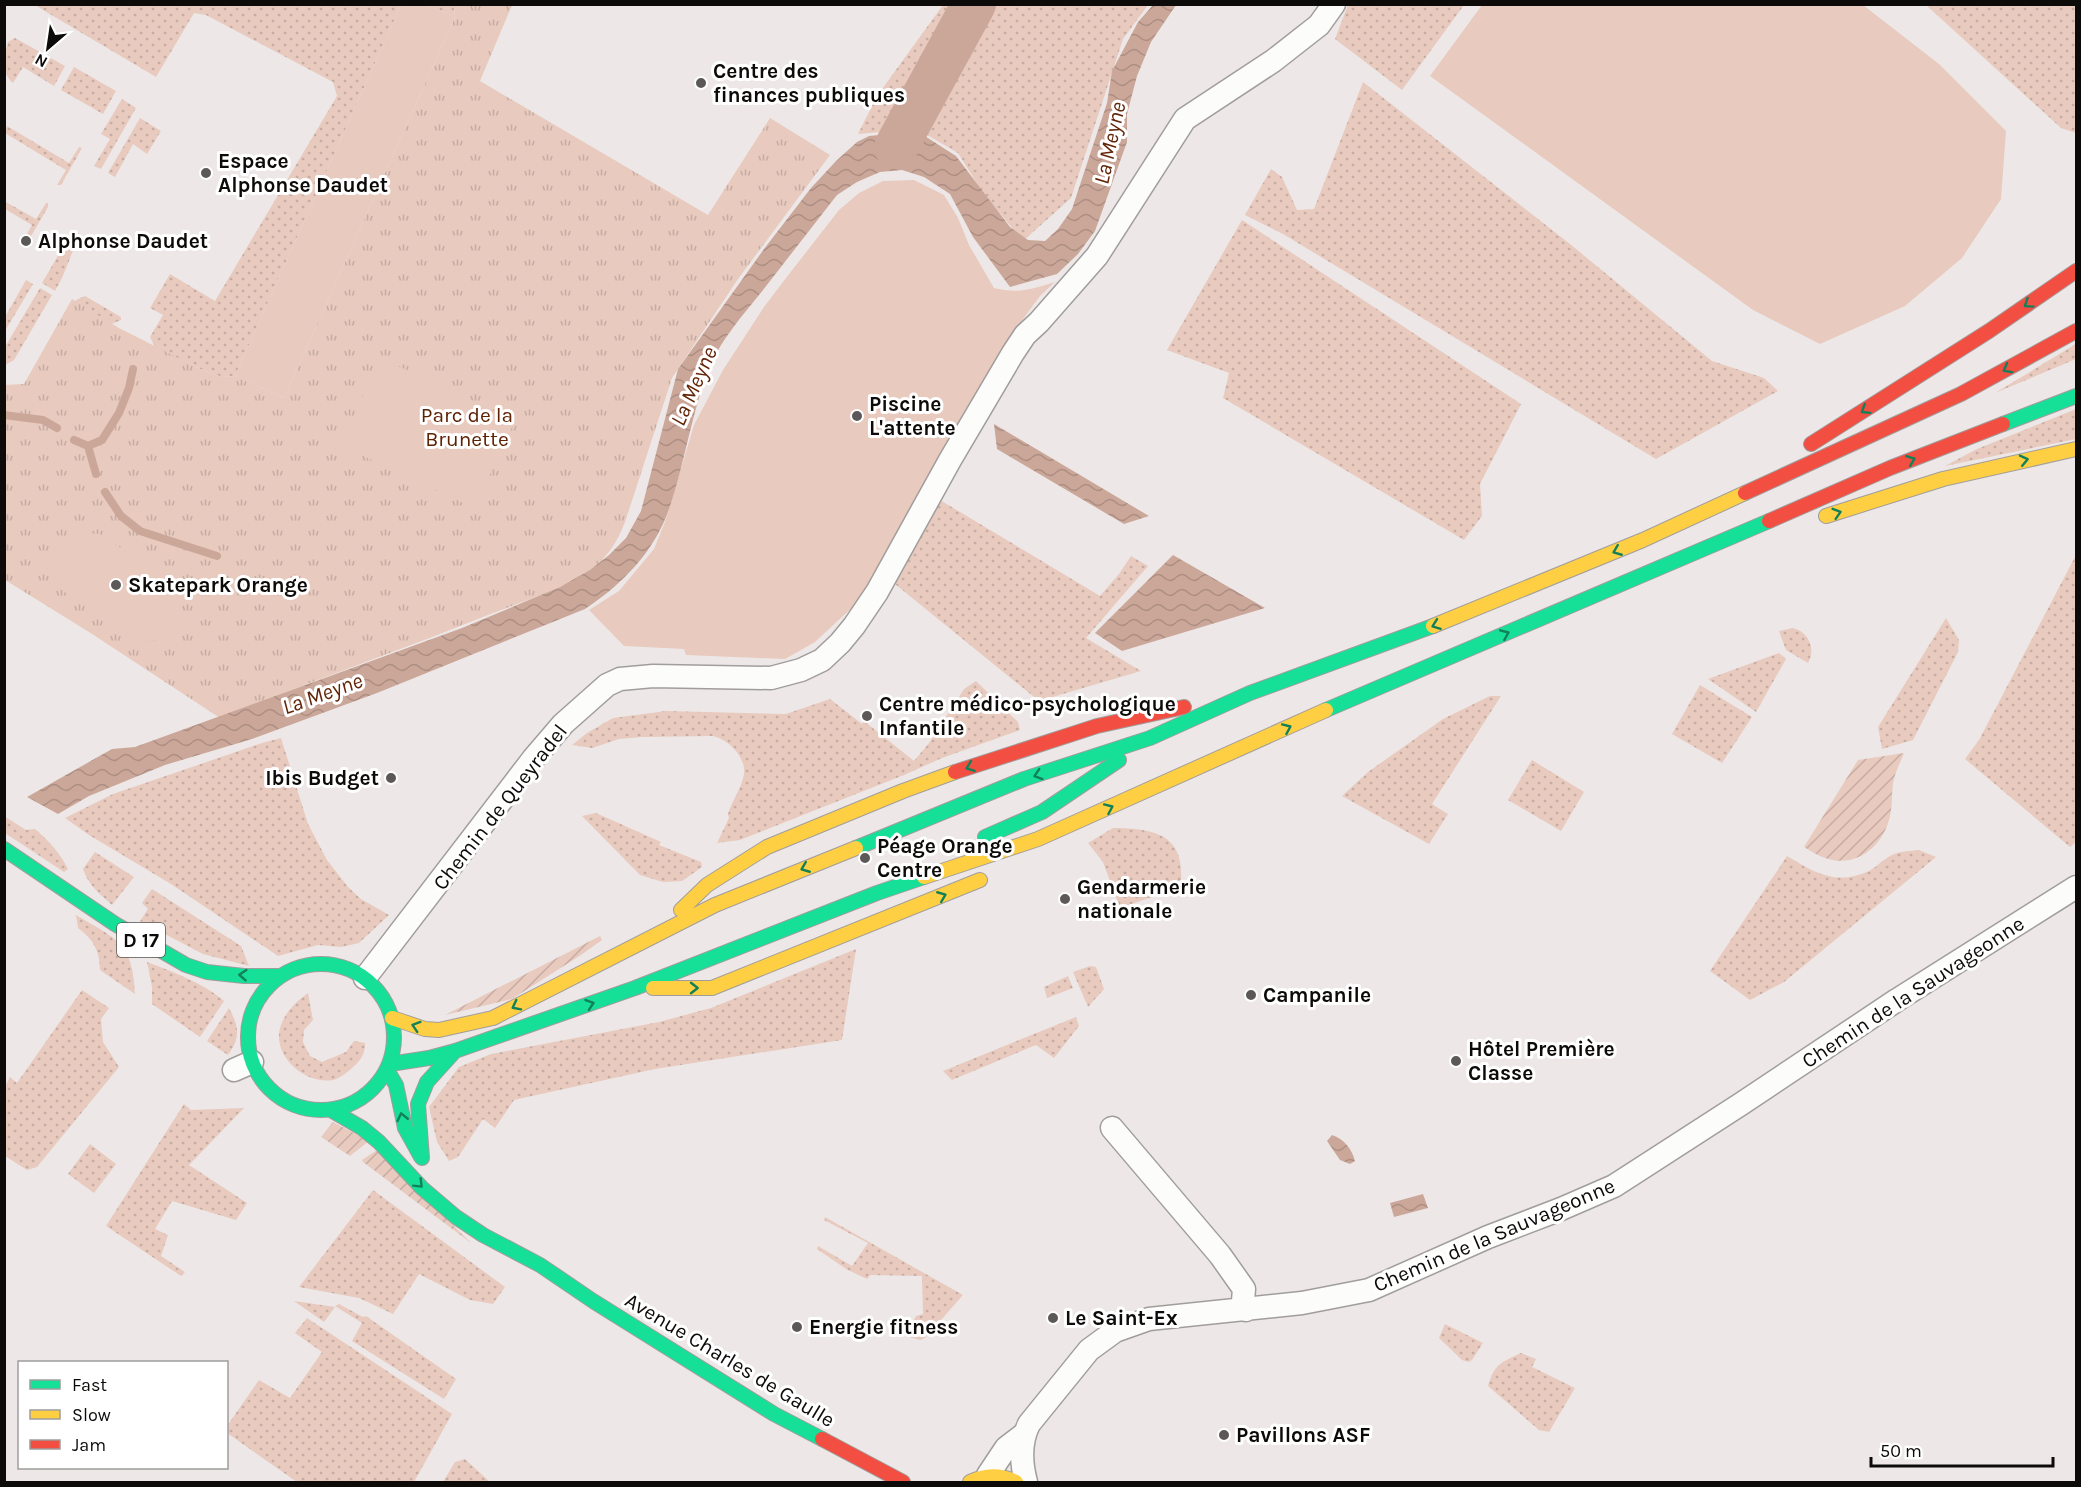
<svg xmlns="http://www.w3.org/2000/svg" width="2081" height="1487" font-family="Karla,sans-serif">
	<defs>
		<pattern id="grass-dots" width="8" height="8" patternUnits="userSpaceOnUse" patternTransform="scale(1.5)"><rect width="8" height="8" fill="#e8cabe"/><path d="M2 2h.1M6 6h.1" fill="none" stroke="#c6aca2" stroke-width="1.8" stroke-linecap="round"/></pattern>
		<pattern id="park-tufts" width="24" height="20" patternUnits="userSpaceOnUse" patternTransform="scale(1.5)"><rect width="24" height="20" fill="#e8cabe"/><path d="M3 7l-1-3M5 7V3M7 7l1-3M15 17l-1-3M17 17v-4M19 17l1-3" fill="none" stroke="#c6aca2"/></pattern>
		<pattern id="garden-furrows" width="10" height="10" patternUnits="userSpaceOnUse" patternTransform="scale(1.5)"><rect width="10" height="10" fill="#e8cabe"/><path d="M-1 1l2-2M0 10L10 0M9 11l2-2" fill="none" stroke="#c6aca2"/></pattern>
		<pattern id="water-waves" width="16" height="10" patternUnits="userSpaceOnUse" patternTransform="scale(1.5)"><rect width="16" height="10" fill="#cba799"/><path d="M0 5q4-4 8 0t8 0" fill="none" stroke="#ad8e82"/></pattern>
	</defs>
	<rect width="100%" height="100%" fill="#ede8e7"/>
	<!-- grass -->
	<path fill="url(#grass-dots)" d="M33 4 401 5 235 376 222 377 198 368 155 347 150 337 163 315 150 308 170 274 215 301 337 96 333 82 206 15 194 13 156 77Z
		M426 5H454L455 17Z
		M943 5H1148L1123 39 1071 198 1023 241 983 193 958 153 917 129 858 134 877 96Z
		M1348 5V4L1464 5 1402 90 1335 39Z
		M1926 5H2076V133L2061 128Z
		M15 38 65 66 54 86 23 67 13 83C0 72 4 57 8 42Z
		M74 67 116 91 103 114 61 90Z
		M1363 82 1570 244 1712 361 1764 378 1778 391 1656 459 1283 234 1245 215 1271 169 1282 177 1297 210 1314 209Z
		M122 99 136 108 101 169 94 166 110 139 101 134Z
		M140 118 161 131 147 154 133 144 115 177 108 173Z
		M7 126 69 163 79 147 82 148 61 185H57L66 170 5 133Z
		M4 201 36 219 46 203H48V207L27 243 23 241 32 225 5 209Z
		M1242 220 1521 404 1480 484 1482 516 1464 540 1223 398 1229 373 1167 350Z
		M73 230 80 234C71 253 66 273 55 291L42 283Z
		M26 280 33 284 5 331V317Z
		M40 288 52 295 14 360 5 365V347Z
		M85 296 121 317V320L107 326 74 303 76 300Z
		M2076 344V359L1995 393Z
		M2076 409V439L1945 466 1977 449Z
		M940 500 1100 596 1119 574 1131 556 1148 566 1086 638 1141 671 1039 701 895 584Z
		M2076 555V842L2070 847 1965 759 1979 740Z
		M1946 618 1959 640 1958 652 1913 740 1882 749 1878 727Z
		M1793 628C1809 632 1816 649 1808 663L1786 650 1779 631Z
		M1779 653 1786 659 1756 712 1708 679Z
		M976 681 1018 722 1020 730 942 758 904 775 740 840 717 843 729 818 728 814C732 801 742 787 744 774 746 757 729 740 713 736L642 737 619 739 592 748 572 745 587 733 613 718 666 711 786 714 830 699 862 724 864 721 914 761 929 743 964 689Z
		M1700 685 1752 717 1722 763 1672 734Z
		M1490 696H1501L1432 804 1448 814 1429 844 1342 796 1368 772 1443 719Z
		M281 738 308 824 327 860 348 887 361 899 389 915 359 943 341 947 318 945 278 956 171 884 89 835 65 818 113 794 262 743Z
		M1532 760 1584 792 1561 831 1508 800Z
		M596 813 661 842 659 845 701 862 702 867 682 881 663 882 640 875 582 816Z
		M4 816 26 830 35 829C49 841 60 853 68 869L64 872 5 833Z
		M1113 828C1165 828 1189 840 1179 897L1175 894V890L1154 889 1152 897 1120 908 1103 862 1088 843Z
		M1919 850 1936 857 1784 982 1750 1000 1710 971 1787 856C1815 873 1836 886 1869 871 1877 867 1883 859 1892 855 1899 851 1911 851 1919 850Z
		M95 852 134 877 112 905C100 894 88 885 83 869Z
		M152 889 241 946 249 966 203 954 140 921 148 909 142 903Z
		M76 915C116 939 133 942 135 994L100 970C100 951 93 939 78 928Z
		M856 949 842 1040 655 1069 514 1100 495 1128 483 1119 458 1157 449 1161 437 1142 429 1107 459 1067 491 1054 659 1022 711 1008Z
		M147 962C171 971 205 984 224 1001L200 1037 152 1004V987Z
		M1090 966 1096 967 1104 989 1088 1007 1073 972Z
		M1068 976 1073 988 1047 998 1044 987Z
		M82 990 109 1008 101 1019 103 1042 119 1067 37 1167 27 1170 5 1156V1086L10 1077 17 1083Z
		M308 993 313 1020 304 1030 303 1042 310 1056 322 1062 346 1052 354 1041 365 1043C365 1054 361 1060 353 1067 348 1072 339 1079 333 1080 305 1085 270 1055 281 1025 286 1011 297 1001 308 993Z
		M229 1008C239 1027 241 1037 228 1055L207 1041Z
		M1076 1017 1079 1026 1054 1058 1036 1045 952 1080 943 1071Z
		M184 1104 191 1110 244 1108 189 1165 247 1203 236 1220 172 1201 155 1229 168 1235 161 1256 185 1272 181 1276 106 1226Z
		M90 1144 116 1164 94 1193 68 1174Z
		M373 1190 505 1287 493 1304 470 1300 419 1274 393 1314 359 1298 299 1287Z
		M825 1217 963 1295 925 1338 920 1340 909 1337 907 1332 916 1316 923 1314 922 1276 870 1275 867 1279 846 1269 817 1249 818 1246 852 1266 868 1243 824 1220Z
		M294 1301 335 1307 324 1322Z
		M339 1304 363 1317 366 1316 456 1379 444 1399 352 1341 362 1323 335 1306Z
		M307 1318 452 1414 414 1482H297L227 1433V1426L259 1380 290 1398 322 1352 295 1333Z
		M1445 1324 1483 1343 1472 1360 1469 1362 1462 1360 1439 1338Z
		M1521 1353 1536 1359 1532 1367 1575 1388 1549 1432 1539 1430 1488 1386C1494 1364 1502 1362 1521 1353Z
		M465 1459 490 1482H443L455 1462Z"/>
	<!-- park -->
	<path fill="url(#park-tufts)" d="M454 5H512L480 81 708 215 770 118 830 155 738 279 672 378 625 522C617 543 607 558 588 572 561 590 518 603 488 615 399 651 309 682 220 718L89 632 5 580 4 385 24 384 72 299 119 328 198 368 222 377 235 376 284 398 455 17Z"/>
	<!-- garden -->
	<path fill="url(#garden-furrows)" d="M1904 753C1901 761 1896 770 1894 779 1891 790 1893 804 1890 816 1884 846 1856 869 1825 858 1818 856 1811 851 1804 847L1858 760Z
		M600 936 602 940 581 955 512 999 445 1015Z
		M333 1122 369 1141 350 1156 321 1137Z
		M377 1150 471 1243 363 1162 362 1160Z"/>
	<!-- pitch -->
	<path fill="#e8cabe" d="M401 5H426L455 17 284 398 235 376Z
		M1482 5H1863L1939 64 2006 131 2001 199 1962 258 1905 306 1820 344 1753 310 1430 76Z
		M914 180 944 195 958 218 969 245 994 288C1019 294 1032 289 1055 282L1040 296 1009 338 948 450 856 604 815 642 785 659 686 655 684 649 624 646 589 610 619 591 654 549 665 522 694 425 723 370 764 307 786 278 839 210 859 193 883 181Z
		M381 358 515 421 474 508 340 445Z
		M83 533 100 534 169 580 182 592V615L168 639 148 641 134 637 60 589 52 569 55 553 68 536Z"/>
	<!-- water -->
	<path fill="url(#water-waves)" d="M1153 5H1176L1151 42 1137 76 1127 114V142L1095 231 1078 254 1057 274 1010 287 973 237 950 194 924 177 902 170 880 172 857 182 837 195C811 228 785 262 759 295 742 316 723 338 712 362 692 408 686 459 670 506 656 550 623 584 585 609L377 693 252 739 165 765 89 796 58 814 27 797 112 749 135 747 462 628 560 587 590 570 609 555 626 538 641 511 678 369 764 249 811 188 836 161 857 142 869 136 917 131 956 156 1010 227 1028 240 1045 241 1058 229 1072 209 1107 103 1112 71 1138 22Z
		M994 424 1149 516 1124 524 997 449Z
		M1173 555 1265 608 1122 651 1095 633Z
		M1332 1135C1344 1139 1352 1149 1355 1161L1350 1164 1340 1160 1327 1141Z
		M1423 1194 1428 1208 1394 1217 1390 1203Z"/>
	<g fill="none" stroke-linecap="round" stroke-linejoin="round">
		<!-- stream -->
		<path stroke="#cba799" stroke-width="8" d="M4 415 43 420 57 428
			M74 440 88 446 102 440 119 413 129 388 133 369
			M88 446 96 474
			M105 492 121 516 140 531 217 556"/>
		<!-- river -->
		<path stroke="#cba799" stroke-width="44" d="M896 147 974 4"/>
		<defs>
			<path id="street" d="M365 978 533 759 563 724 607 685 620 679 653 676 771 678 801 670 822 660 840 643 854 626 877 592 950 460 1013 353 1025 335 1039 322 1097 256 1185 119 1273 61 1319 25 1334 4
				M234 1070 252 1062
				M1112 1128 1220 1255 1244 1289 1243 1301 1246 1310
				M988 1475 1006 1448 1023 1435
				M1026 1482C1021 1463 1020 1442 1029 1424L1089 1350 1115 1331 1149 1319 1302 1303 1369 1290 1488 1237 1561 1209 1614 1186 1741 1104 1897 1000 2076 887"/>
			<path id="fast" d="M2003 424 2076 396
				M1326 710 1769 521
				M985 837 1042 812 1119 760
				M856 848 1024 779 1150 738 1250 693 1433 626
				M4 849 115 924 186 965 207 972 244 976H280
				M248 1037a73 73 0 1 1 146 0a73 73 0 1 1-146 0Z
				M390 1064 429 1058 455 1051 635 988 877 893 924 877
				M387 1070 396 1085 405 1128 421 1157
				M331 1110 362 1128 379 1142 422 1188 456 1217 483 1235 540 1265 593 1301 774 1414 822 1439
				M422 1158 418 1104 427 1082 455 1051"/>
			<path id="slow" d="M1826 516 1943 479 2076 449
				M1433 626 1643 540 1745 493
				M924 877 1038 839 1326 710
				M681 910 707 885 767 847 903 791 955 772
				M653 988H712L980 880
				M392 1018 425 1029 439 1030 493 1018 715 905 856 848
				M970 1482C986 1474 1000 1474 1016 1482"/>
			<path id="jam" d="M1811 444 1989 331 2076 271
				M1745 493 1961 394 2076 331
				M1769 521 1890 468 2003 424
				M955 772 1097 726 1184 707
				M822 1439 903 1482"/>
		</defs>
		<!-- street casing -->
		<use href="#street" stroke="#a19d9c" stroke-width="25"/>
		<!-- fast casing -->
		<use href="#fast" stroke="#a19d9c" stroke-width="16"/>
		<!-- slow casing -->
		<use href="#slow" stroke="#a19d9c" stroke-width="16"/>
		<!-- jam casing -->
		<use href="#jam" stroke="#a19d9c" stroke-width="16"/>
		<!-- street -->
		<use href="#street" stroke="#fcfcfb" stroke-width="22"/>
		<!-- fast -->
		<use href="#fast" stroke="#16e098" stroke-width="14"/>
		<!-- slow -->
		<use href="#slow" stroke="#ffcf43" stroke-width="14"/>
		<!-- jam -->
		<use href="#jam" stroke="#f24e42" stroke-width="14"/>
	</g>
	<!-- one-way arrows -->
	<defs><path id="oneway-chevron" d="M-2-3.5L2.5 0L-2 3.5" fill="none" stroke-width="1.6" stroke-linecap="round" stroke-linejoin="round" transform="scale(1.5)"/></defs>
	<g stroke="#128058">
		<use href="#oneway-chevron" transform="translate(2028 304) rotate(146)"/>
		<use href="#oneway-chevron" transform="translate(2007 369) rotate(151)"/>
		<use href="#oneway-chevron" transform="translate(1865 410) rotate(148)"/>
		<use href="#oneway-chevron" transform="translate(1911 460) rotate(-21)"/>
		<use href="#oneway-chevron" transform="translate(2024 460) rotate(-13)"/>
		<use href="#oneway-chevron" transform="translate(1837 513) rotate(-17)"/>
		<use href="#oneway-chevron" transform="translate(1617 551) rotate(158)"/>
		<use href="#oneway-chevron" transform="translate(1436 625) rotate(160)"/>
		<use href="#oneway-chevron" transform="translate(1505 634) rotate(-23)"/>
		<use href="#oneway-chevron" transform="translate(1287 728) rotate(-24)"/>
		<use href="#oneway-chevron" transform="translate(970 767) rotate(160)"/>
		<use href="#oneway-chevron" transform="translate(1038 775) rotate(162)"/>
		<use href="#oneway-chevron" transform="translate(1109 808) rotate(-24)"/>
		<use href="#oneway-chevron" transform="translate(805 868) rotate(158)"/>
		<use href="#oneway-chevron" transform="translate(942 896) rotate(-22)"/>
		<use href="#oneway-chevron" transform="translate(243 975) rotate(-176)"/>
		<use href="#oneway-chevron" transform="translate(694 988)"/>
		<use href="#oneway-chevron" transform="translate(590 1004) rotate(-19)"/>
		<use href="#oneway-chevron" transform="translate(516 1006) rotate(153)"/>
		<use href="#oneway-chevron" transform="translate(416 1026) rotate(-162)"/>
		<use href="#oneway-chevron" transform="translate(402 1117) rotate(-103)"/>
		<use href="#oneway-chevron" transform="translate(419 1184) rotate(45)"/>
	</g>
	<!-- markers -->
	<g fill="#5b5857" stroke="#fff" stroke-width="2">
		<circle cx="701" cy="83" r="6"/>
		<circle cx="206" cy="173" r="6"/>
		<circle cx="26" cy="241" r="6"/>
		<circle cx="857" cy="416" r="6"/>
		<circle cx="116" cy="585" r="6"/>
		<circle cx="867" cy="716" r="6"/>
		<circle cx="391" cy="778" r="6"/>
		<circle cx="865" cy="858" r="6"/>
		<circle cx="1065" cy="899" r="6"/>
		<circle cx="1251" cy="995" r="6"/>
		<circle cx="1456" cy="1061" r="6"/>
		<circle cx="1053" cy="1318" r="6"/>
		<circle cx="797" cy="1327" r="6"/>
		<circle cx="1224" cy="1435" r="6"/>
	</g>
	<g text-anchor="middle" stroke-width="6" stroke-linejoin="round" paint-order="stroke">
		<!-- shield labels -->
		<rect fill="#fff" stroke="#565453" stroke-width="1.5" x="117" y="923" width="48" height="34" rx="4.5"/>
		<g font-size="20" font-weight="bold" fill="#0d0b09">
			<text x="141" y="947">D 17</text>
		</g>
		<!-- poi labels -->
		<g font-size="21" font-weight="bold" fill="#0d0b09" stroke="#fff" text-anchor="start">
			<text x="713" y="78">Centre des<tspan x="713" dy="24">finances publiques</tspan></text>
			<text x="218" y="168">Espace<tspan x="218" dy="24">Alphonse Daudet</tspan></text>
			<text x="38" y="248">Alphonse Daudet</text>
			<text x="869" y="411">Piscine<tspan x="869" dy="24">L'attente</tspan></text>
			<text x="128" y="592">Skatepark Orange</text>
			<text x="879" y="711">Centre médico-psychologique<tspan x="879" dy="24">Infantile</tspan></text>
			<text x="379" y="785" text-anchor="end">Ibis Budget</text>
			<text x="877" y="853">Péage Orange<tspan x="877" dy="24">Centre</tspan></text>
			<text x="1077" y="894">Gendarmerie<tspan x="1077" dy="24">nationale</tspan></text>
			<text x="1263" y="1002">Campanile</text>
			<text x="1468" y="1056">Hôtel Première<tspan x="1468" dy="24">Classe</tspan></text>
			<text x="1065" y="1325">Le Saint-Ex</text>
			<text x="809" y="1334">Energie fitness</text>
			<text x="1236" y="1442">Pavillons ASF</text>
		</g>
		<!-- park labels -->
		<g font-size="21" fill="#5e2102" stroke="#fff">
			<text x="467" y="422">Parc de la<tspan x="467" dy="24">Brunette</tspan></text>
		</g>
		<!-- street labels -->
		<g font-size="21" fill="#0d0b09" stroke="#fff">
			<text transform="translate(500 807) rotate(-52)" y="7">Chemin de Queyradel</text>
			<text transform="translate(1913 992) rotate(-33)" y="7">Chemin de la Sauvageonne</text>
			<text transform="translate(1494 1235) rotate(-23)" y="7">Chemin de la Sauvageonne</text>
			<text transform="translate(730 1360) rotate(31)" y="7">Avenue Charles de Gaulle</text>
		</g>
		<!-- water labels -->
		<g font-size="22" font-style="italic" fill="#632507" stroke="#fff">
			<text transform="translate(1109 143) rotate(-78)" y="8">La Meyne</text>
			<text transform="translate(693 386) rotate(-66)" y="8">La Meyne</text>
			<text transform="translate(322 693) rotate(-20)" y="8">La Meyne</text>
		</g>
	</g>
	<!-- border -->
	<rect width="2081" height="1487" fill="none" stroke="#0d0b09" stroke-width="12"/>
	<!-- legend -->
	<rect x="18" y="1361" width="210" height="108" fill="#ffffff" stroke="#9e9d9d" stroke-width="1.5"/>
	<rect x="30" y="1380" width="30" height="9" fill="#16e098" stroke="#9e9d9d" stroke-width="1.5"/>
	<text x="72" y="1391" font-size="18" fill="#0d0b09">Fast</text>
	<rect x="30" y="1410" width="30" height="9" fill="#ffcf43" stroke="#9e9d9d" stroke-width="1.5"/>
	<text x="72" y="1421" font-size="18" fill="#0d0b09">Slow</text>
	<rect x="30" y="1440" width="30" height="9" fill="#f24e42" stroke="#9e9d9d" stroke-width="1.5"/>
	<text x="72" y="1451" font-size="18" fill="#0d0b09">Jam</text>
	<!-- north arrow -->
	<g transform="translate(48 48) rotate(209)" stroke="#ffffff" stroke-width="4.5" paint-order="stroke">
	<path d="M0-4.5L10 22L0 15L-10 22Z" fill="#0d0b09"/>
	<text y="-9" font-size="16" font-weight="bold" text-anchor="middle" fill="#0d0b09">N</text>
	</g>
	<!-- scale -->
	<path d="M1871 1457v9h182v-9" fill="none" stroke="#0d0b09" stroke-width="3"/>
	<text x="1880" y="1457" font-size="18" fill="#0d0b09" stroke="#ffffff" stroke-width="4.5" paint-order="stroke">50 m</text>
</svg>
